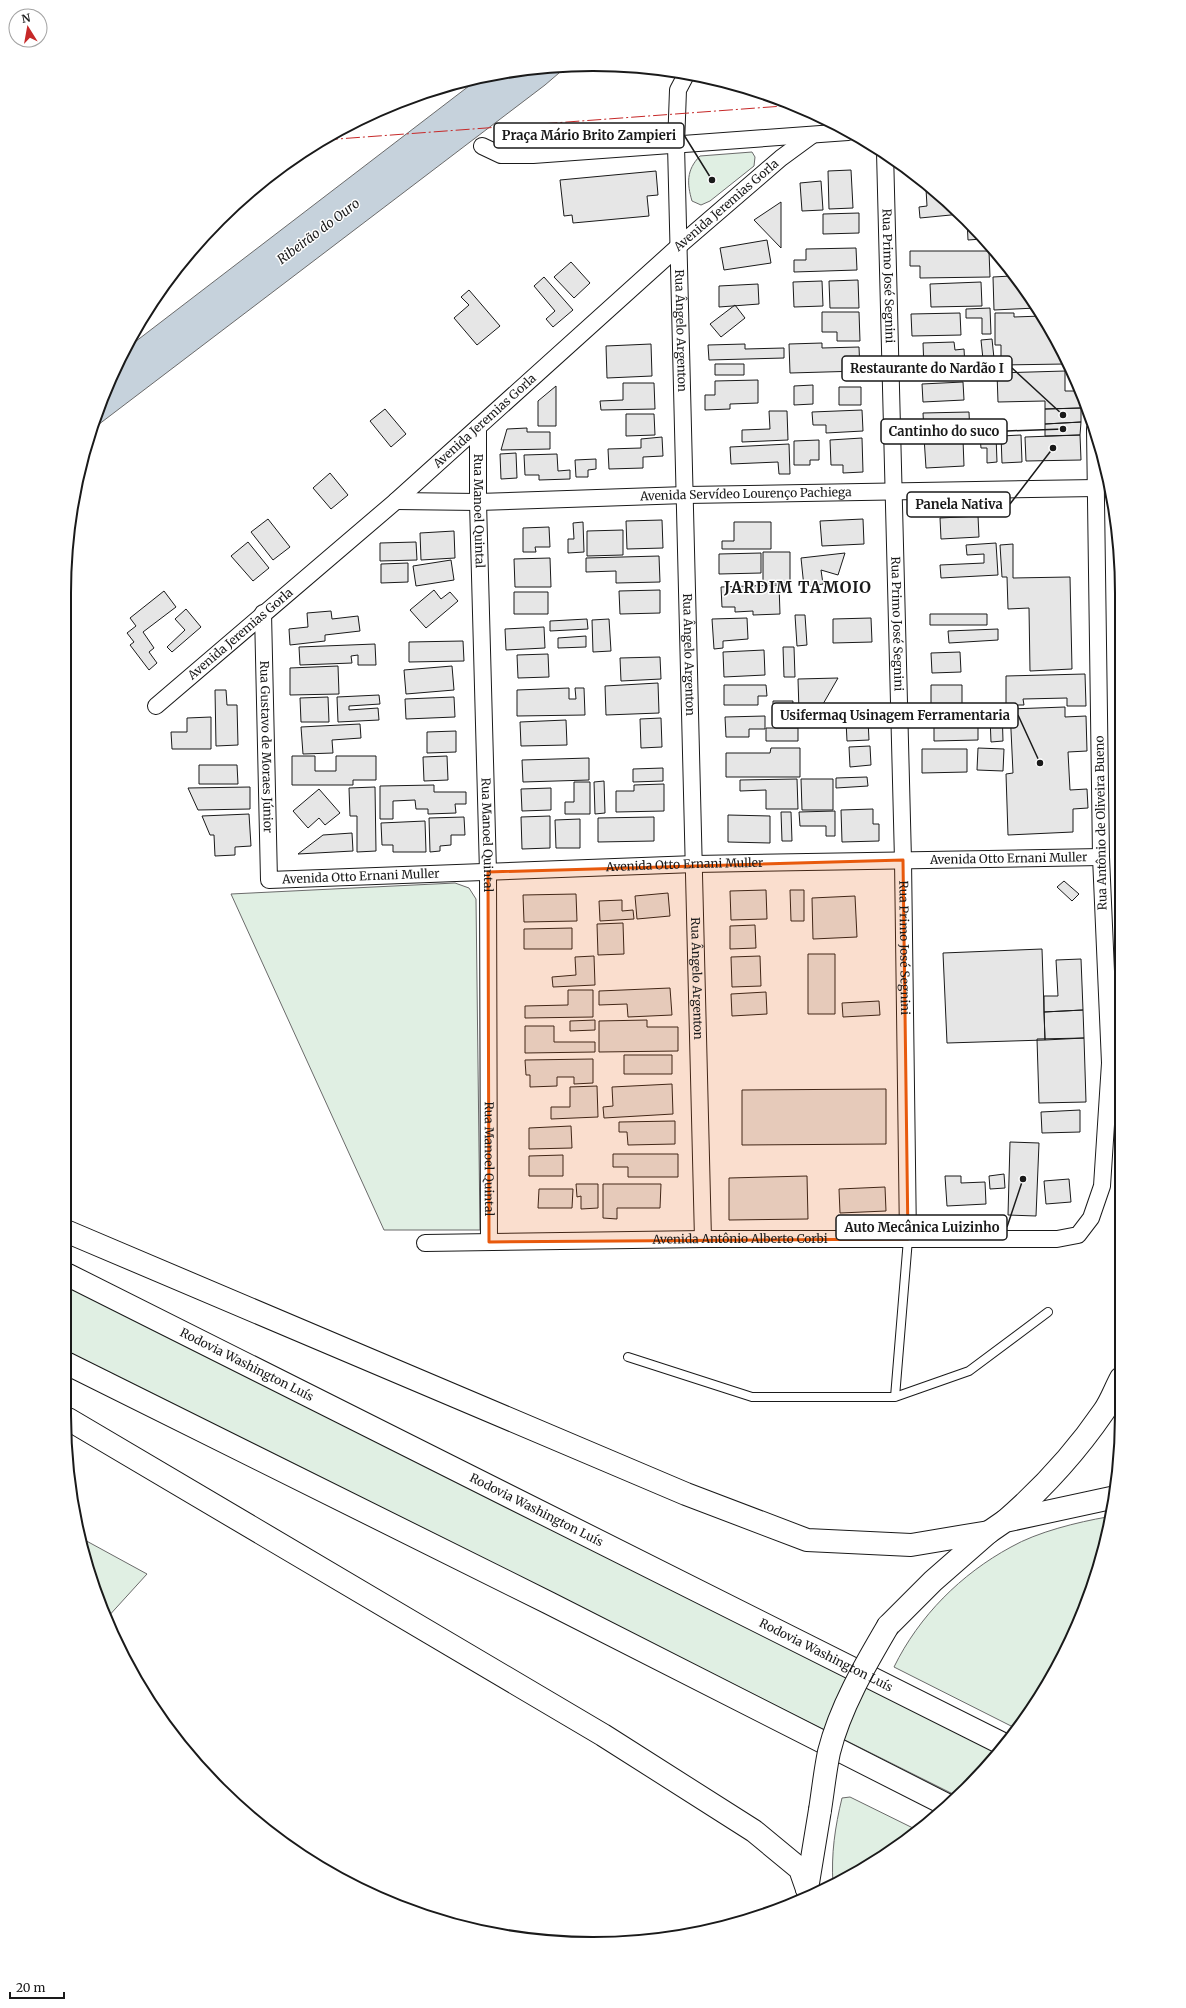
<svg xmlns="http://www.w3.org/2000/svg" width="1186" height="2008" font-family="Merriweather,serif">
	<rect width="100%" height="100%" fill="#fff"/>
	<!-- green -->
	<path fill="#e0efe3" stroke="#6a6a6a" d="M752 152 755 157 754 166 710 201 701 205 692 201C687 184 686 170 700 156Z
		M455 883 469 888 476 899 480 1230H384L231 894Z
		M68 1285 999 1753 991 1764 957 1796 68 1352Z
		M1107 1517 1094 1585 1033 1709 1017 1729 894 1667C919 1616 961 1574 1011 1547 1037 1532 1078 1522 1107 1517Z
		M81 1538 147 1574 106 1619 92 1585Z
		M850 1797 919 1831 857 1873 833 1884C831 1854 835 1827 842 1798Z"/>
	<!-- water -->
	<path fill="#c6d2dc" stroke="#6a6a6a" d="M566 67 545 85 90 431 92 423 131 345 482 76Z"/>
	<!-- building -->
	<path fill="#e6e6e6" stroke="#1a1a1a" d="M851 170 853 208 829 209 828 171Z
		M656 171 658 195 647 196 649 216 573 223 572 215 564 216 560 180Z
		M821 181 823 210 802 211 800 183Z
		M930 188 961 214 920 218 919 207 927 206 926 189Z
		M781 202V248L754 220Z
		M859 213V233L823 234V214Z
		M967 219 986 244H982V239L968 240Z
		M767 240 771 263 724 270 720 248Z
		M856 248 857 270 794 272V260H806V249Z
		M910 251H989L990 277 920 278V266H910Z
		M571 262 590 283 574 298 554 277Z
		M1011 276 1036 308 994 310 993 277Z
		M544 277 573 310 553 327 546 319 555 311 534 286Z
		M858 280 859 308H830L829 281Z
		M822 281 823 306 794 307 793 282Z
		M981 282 982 306 931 307 930 284Z
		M758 284 759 304 719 307V286Z
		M469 290 500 326 477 345 454 318 469 305 461 297Z
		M735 305 745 318 721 337 710 324Z
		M990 308 991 334H982V318H966V309Z
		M822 312H859L860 341H837V332H822Z
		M960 313 961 335 912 336 911 314Z
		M995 313H1014V317L1042 316 1051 328 1065 358V364L1001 365V345H995Z
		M992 339 995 368 984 369 981 340Z
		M954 342 955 350 964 349 965 367 924 369 923 343Z
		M822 343V348L859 347 860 371 790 373 789 344Z
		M651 344 652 376 607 378 606 346Z
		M745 344V349L784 348V358L709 360 708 345Z
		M715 364H744V375H715Z
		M1065 371V391H1079L1081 408 1045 409V401L998 402 997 373Z
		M758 380V403L730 404V409L705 410V395H715V381Z
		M963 382 964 400 923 402 922 384Z
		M623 383H654L655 409 601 410 600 401 623 400Z
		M813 385V404L794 405V386Z
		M556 386V426H538V401Z
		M839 387H861V405H839Z
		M1081 408V422L1045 424V409Z
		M385 409 406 434 391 447 370 421Z
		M862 410 863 431 826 433V425H813L812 412Z
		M769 411H787L788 440 742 442V430L770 429Z
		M969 412 970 436H948V433H924L923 413Z
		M626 414H654L655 435 626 436Z
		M1081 422 1080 435 1045 436V424Z
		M527 428V432H550V449L501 450 507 429Z
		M1021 435 1022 462 1002 463 1001 436Z
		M1080 435 1081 460 1026 461 1025 437Z
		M939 436V441L963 440 964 466 926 468 924 437Z
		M996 436 997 462 987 463V448H981L980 437Z
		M662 437 663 456 643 457V468L609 469 608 449 641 448V439Z
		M862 438 863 472 843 473V465H831L830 440Z
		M819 440V460H810V465H794V441Z
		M789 444 790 474H779L778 462 731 464 730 447Z
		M516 453 517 478 501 479 500 454Z
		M557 454 558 471 570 470V479L539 480V475H525L524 455Z
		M596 459V469L588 470V477H576L575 460Z
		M330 473 348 495 331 509 313 488Z
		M978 516 979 537 941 539 940 518Z
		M268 519 290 547 273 560 251 532Z
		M863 519 864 544 822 546 820 521Z
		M662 520 663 548 627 549 626 521Z
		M583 522 584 552 568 553V539H574L573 523Z
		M734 522H771V549H722V541H734Z
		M549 527 550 547H535L536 552H523V528Z
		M623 530V555L587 556V531Z
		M454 531 455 558 421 560 420 533Z
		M248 542 269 568 253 581 231 556Z
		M416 542 417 560 380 561V543Z
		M996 543 998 575 941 578 940 565 984 563V554L967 555 966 545Z
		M1013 544V578L1070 577 1072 669 1030 671 1029 608 1008 609 1007 577H1002L1000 545Z
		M763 552H790V583H763Z
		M761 553V573L719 574V554Z
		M845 553 838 575 821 570 823 584 804 587 801 558Z
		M659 556 660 582 616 583V571L586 572V558Z
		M550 558 551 587H515L514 559Z
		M451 560 454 580 416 586 413 566Z
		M408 563V582L381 583V564Z
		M779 585 780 614 753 615V611L735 612V607H722L721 587Z
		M434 590 441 599 450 592 458 601 426 628 410 610Z
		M660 590V613L620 614 619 591Z
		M164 591 176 607 143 632 154 648 149 652 157 663 149 670 130 645 134 642 127 633 136 626 130 618Z
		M514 592H548V614H514Z
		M186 609 201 627 172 652 167 647 185 630 175 619Z
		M331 611 332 619 358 616 360 631 325 635V641L290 645 289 629 308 627 307 613Z
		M930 614H987V625H930Z
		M795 615H805L807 645 797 646Z
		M747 618 748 639 723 641V648L714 649 712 619Z
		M871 618 872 642 833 643V619Z
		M587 619 588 629 550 631V621Z
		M609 619 611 651 593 652 592 620Z
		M544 627 545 648 506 650 505 629Z
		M998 629V640L949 643 948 631Z
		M586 636V647L558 648V638Z
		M463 641 464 661 409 662V642Z
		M375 644 376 665H358V655L351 656 352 663 300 665 299 647Z
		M783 647H794L795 677H784Z
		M764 650 765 675 724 677 723 652Z
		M960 652 961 672 932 673 931 653Z
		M548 654 549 677 518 678 517 655Z
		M660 657 661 679 621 681 620 658Z
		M338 666 339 694 290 695V668Z
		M452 666 454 690 406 694 404 670Z
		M1085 674 1086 706H1067V698L1023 699 1024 705H1006V676Z
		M838 678 819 711H799L798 679Z
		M658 683 659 713 606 715 605 686Z
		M724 685H766L767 696H758V705H724Z
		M931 685H962V705H931Z
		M569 688V699H576L575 688H584L585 715 517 716V690Z
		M215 690H226L227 705H237L238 745 216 746Z
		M379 695 380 704 349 706V710L378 708 379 720 338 722 337 697Z
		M328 697 329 722H301L300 698Z
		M454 697 455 717 406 719 405 699Z
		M773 701H793L792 711H773Z
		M1065 707V717L1086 716 1087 751 1068 752 1070 790 1087 789 1088 808 1073 809V832L1008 835 1006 774 1013 773 1010 709Z
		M1002 708 1003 741 991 742 990 717 978 718V740L934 741V717H947L946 709Z
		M765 716V729H749V737H726L725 717Z
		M211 717V749H172L171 732H187V718Z
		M661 718 662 747 641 748 640 719Z
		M566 720 567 745 521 746 520 722Z
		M868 720 869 740 847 741 846 721Z
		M360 724 361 738 332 740 333 753 303 754 301 727Z
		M766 728H798V741H766Z
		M456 731V752L427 753V732Z
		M870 746 871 765 850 767 849 747Z
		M771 748H800V777H726V753H770Z
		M978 748 1004 749 1003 771 977 770Z
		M922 749H967V772L922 773Z
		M292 756H315V771H336V756H376V780H353V785H292Z
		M447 756 448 780 424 781 423 757Z
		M589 758V780L523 782 522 760Z
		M199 765H237L238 784H199Z
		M663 768V781L633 782V769Z
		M867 777 868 786 836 788V778Z
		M797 779 798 809H766V790L740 791V780Z
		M801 779H833V810H802Z
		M604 781 605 813 595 814 594 782Z
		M574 782H590V814H565V802H574Z
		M664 784V811L616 812V791H634V785Z
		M434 785V792H466V804H455L456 813 428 814V809H416L415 800 393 801V819H380V786Z
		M250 787V809L198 810 188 788Z
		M375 787 376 851 357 852V816H350L349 788Z
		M551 788V810L522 811 521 789Z
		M319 789 340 813 325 825 319 818 308 828 293 811Z
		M873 809V824H879V841L842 842 841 810Z
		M835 811V836H826V826H800L799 812Z
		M781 812H791L792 841H782Z
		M249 814 251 846 235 847V855L215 856 214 835H210L202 816Z
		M728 815 770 816V843L728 842Z
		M550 816V848L522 849 521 817Z
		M464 817 465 835H451V845L440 846V851L430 852 429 818Z
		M654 817V841L598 842V818Z
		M580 819V848H556L555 820Z
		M425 821 426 852H393V845H382L381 823Z
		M352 833 353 851 298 854 323 835Z
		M1064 881 1079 894 1072 901 1057 887Z
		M766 890 767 919 731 920 730 891Z
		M790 890H804V921H791Z
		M668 893 670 916 637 919 635 896Z
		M576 894 577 921 524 922 523 895Z
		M855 896 857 937 813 939 812 898Z
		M622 900V911L633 910 634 919 600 921 599 901Z
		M623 923 624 954 598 955 597 924Z
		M755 925 756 948 730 949V926Z
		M572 928V949H524V929Z
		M1042 949 1045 1040 947 1043 943 953Z
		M808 954H835V1014H808Z
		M594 956 595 985 553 987 552 977 576 975 575 957Z
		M760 956 761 986 732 987 731 957Z
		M1081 959 1083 1010 1044 1012V996H1058L1056 960Z
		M670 988 672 1015 628 1017 627 1004 599 1005V991Z
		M568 990H593V1017L525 1018V1006L568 1005Z
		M766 992 767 1014 732 1016 731 994Z
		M879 1001 880 1015 843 1017 842 1003Z
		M1083 1010 1084 1038 1045 1040 1044 1012Z
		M595 1020V1030L570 1031V1021Z
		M647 1020V1027H678V1051L599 1052V1021Z
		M525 1026H554V1042H595V1052L525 1053Z
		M1084 1038 1086 1102 1039 1103 1037 1039Z
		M624 1055H672V1074H624Z
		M593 1059V1083L574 1084V1077H557V1086L530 1087V1075H526L525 1060Z
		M672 1084 673 1114 604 1118 603 1107 613 1106 612 1087Z
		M597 1086 598 1117 551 1119V1107H570V1087Z
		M886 1089V1144L742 1145V1090Z
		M1080 1110V1132L1042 1133 1041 1112Z
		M675 1121V1144L628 1145 627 1132H619V1122Z
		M571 1126 572 1148 529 1149V1128Z
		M1010 1142 1039 1143 1036 1216 1008 1215Z
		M613 1154H678V1177H628V1167H613Z
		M563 1155V1176H529V1156Z
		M1004 1174 1005 1188 990 1189 989 1176Z
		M807 1176 808 1219 729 1220V1178Z
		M945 1176H961V1183L985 1182 986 1204 947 1206Z
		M1069 1179 1071 1202 1046 1204 1044 1181Z
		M576 1184H598V1208L581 1209V1196L577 1197Z
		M603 1184H661L660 1208H617V1219L603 1218Z
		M885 1187 886 1211 840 1213 839 1189Z
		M539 1189H573L572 1208H538Z"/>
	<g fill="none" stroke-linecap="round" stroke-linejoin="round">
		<defs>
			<path id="lane" d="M628 1357 752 1397H895L969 1371 1048 1312
				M895 1397 908 1239"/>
			<g id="street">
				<path id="s1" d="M687 73 678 90 676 145 703 1239"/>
				<path d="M482 146 501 155H533L848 132"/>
				<path id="s2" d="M885 152 903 860 908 1239"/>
				<path id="s3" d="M478 427V502L488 872 489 1242"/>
				<path id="s4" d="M396 501 478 502 686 495 1096 488"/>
				<path id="s5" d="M263 613 269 880 695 864 1101 857"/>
				<path id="s6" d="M156 706 396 501 680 245 781 158 811 136"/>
				<path id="s7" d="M425 1243 703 1239H1057L1078 1235 1091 1218 1102 1186 1110 1063 1101 857 1095 429"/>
			</g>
			<path id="primary" d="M1005 1521C1042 1489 1076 1452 1104 1411 1111 1401 1115 1389 1121 1378"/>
			<g id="highway">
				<path d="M68 1232 686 1494 807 1540 911 1545 989 1532"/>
				<path id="s8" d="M68 1275 1005 1745"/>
				<path d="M68 1364 549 1603 947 1805"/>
				<path d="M68 1419 603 1735 754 1831 800 1869 807 1889"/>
				<path d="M888 1626 933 1581 989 1532 1005 1521 1111 1498"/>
				<path d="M807 1889 820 1810"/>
			</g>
		</defs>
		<!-- lane casing -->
		<use href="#lane" stroke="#1a1a1a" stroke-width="10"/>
		<!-- street casing -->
		<use href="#street" stroke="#1a1a1a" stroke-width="18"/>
		<!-- primary casing -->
		<use href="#primary" stroke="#1a1a1a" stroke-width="24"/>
		<!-- highway casing -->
		<use href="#highway" stroke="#1a1a1a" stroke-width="24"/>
		<!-- lane -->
		<use href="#lane" stroke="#fff" stroke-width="8"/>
		<!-- street -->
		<use href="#street" stroke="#fff" stroke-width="16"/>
		<!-- primary -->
		<use href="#primary" stroke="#fff" stroke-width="22"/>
		<!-- highway -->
		<use href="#highway" stroke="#fff" stroke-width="22"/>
		<defs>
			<path id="highway-bridge" d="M820 1810C823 1791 825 1771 829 1752 840 1708 865 1665 888 1626"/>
		</defs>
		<!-- highway-bridge casing -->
		<use href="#highway-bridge" stroke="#1a1a1a" stroke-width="24" stroke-linecap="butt"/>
		<!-- highway-bridge -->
		<use href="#highway-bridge" stroke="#fff" stroke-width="22"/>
		<!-- power -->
		<path stroke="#c62828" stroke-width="1" stroke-dasharray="14 3 2 3" stroke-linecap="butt" d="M324 140 797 105"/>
	</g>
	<!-- marked area -->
	<path fill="#e8590c" fill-opacity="0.2" stroke="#e8590c" stroke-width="3" stroke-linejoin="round" d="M903 860 908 1239 489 1242 488 872Z"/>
	<g text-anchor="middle" stroke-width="3" stroke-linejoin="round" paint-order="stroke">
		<!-- street labels -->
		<g font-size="12" fill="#1a1a1a" stroke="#fff">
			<text dy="4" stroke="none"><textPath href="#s6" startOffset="759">Avenida Jeremias Gorla</textPath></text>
			<text dy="4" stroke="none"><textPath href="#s2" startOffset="124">Rua Primo José Segnini</textPath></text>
			<text dy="4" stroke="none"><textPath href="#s1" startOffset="260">Rua Ângelo Argenton</textPath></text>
			<text dy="4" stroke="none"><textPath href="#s6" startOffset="435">Avenida Jeremias Gorla</textPath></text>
			<text dy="4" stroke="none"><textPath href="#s4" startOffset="350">Avenida Servídeo Lourenço Pachiega</textPath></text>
			<text dy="4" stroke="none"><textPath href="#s3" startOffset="84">Rua Manoel Quintal</textPath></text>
			<text dy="4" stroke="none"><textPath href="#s2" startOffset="472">Rua Primo José Segnini</textPath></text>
			<text dy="4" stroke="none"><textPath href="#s6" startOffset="111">Avenida Jeremias Gorla</textPath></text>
			<text dy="4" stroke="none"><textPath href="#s1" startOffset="584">Rua Ângelo Argenton</textPath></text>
			<text dy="4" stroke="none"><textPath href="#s5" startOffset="134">Rua Gustavo de Moraes Júnior</textPath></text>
			<text transform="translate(1101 823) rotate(-91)" y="4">Rua Antônio de Oliveira Bueno</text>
			<text dy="4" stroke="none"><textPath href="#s3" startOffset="408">Rua Manoel Quintal</textPath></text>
			<text dy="4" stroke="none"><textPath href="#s5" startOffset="1007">Avenida Otto Ernani Muller</textPath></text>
			<text dy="4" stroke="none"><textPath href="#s5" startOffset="683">Avenida Otto Ernani Muller</textPath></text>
			<text dy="4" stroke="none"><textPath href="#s5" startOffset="359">Avenida Otto Ernani Muller</textPath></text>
			<text dy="4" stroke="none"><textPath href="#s2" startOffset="796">Rua Primo José Segnini</textPath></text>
			<text dy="4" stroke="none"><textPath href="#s1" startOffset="908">Rua Ângelo Argenton</textPath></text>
			<text dy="4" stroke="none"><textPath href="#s3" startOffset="732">Rua Manoel Quintal</textPath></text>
			<text dy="4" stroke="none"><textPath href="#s7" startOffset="315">Avenida Antônio Alberto Corbi</textPath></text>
			<text dy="4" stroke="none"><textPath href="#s8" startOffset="200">Rodovia Washington Luís</textPath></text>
			<text dy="4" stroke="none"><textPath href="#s8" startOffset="524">Rodovia Washington Luís</textPath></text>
			<text dy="4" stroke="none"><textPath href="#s8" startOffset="848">Rodovia Washington Luís</textPath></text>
		</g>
		<!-- water labels -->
		<g font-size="13" font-style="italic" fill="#1a1a1a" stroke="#fff">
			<text transform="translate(318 231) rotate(-37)" y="5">Ribeirão do Ouro</text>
		</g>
		<!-- district labels -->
		<g font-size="16" font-weight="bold" letter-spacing="1" fill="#1a1a1a" stroke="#fff">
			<text x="798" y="593">JARDIM TAMOIO</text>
		</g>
	</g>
	<!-- crop -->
	<path d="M0 0H1186V2008H0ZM593 71H593A522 522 0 0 1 1115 593V1415A522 522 0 0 1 593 1937H593A522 522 0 0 1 71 1415V593A522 522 0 0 1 593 71Z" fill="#fff" fill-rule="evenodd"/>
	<path fill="none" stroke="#1a1a1a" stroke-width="2" d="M593 71H593A522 522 0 0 1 1115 593V1415A522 522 0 0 1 593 1937H593A522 522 0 0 1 71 1415V593A522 522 0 0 1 593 71Z"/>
	<!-- callouts -->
	<path fill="none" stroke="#1a1a1a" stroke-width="1.5" d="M712 180L684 135M1063 415L1012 368M1063 429L1007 431M1053 448L1010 504M1040 763L1018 715M1023 1179L1007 1227"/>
	<g fill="#1a1a1a" stroke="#fff" stroke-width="1.5">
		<circle cx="712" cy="180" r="4"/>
		<circle cx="1063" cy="415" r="4"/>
		<circle cx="1063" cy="429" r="4"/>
		<circle cx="1053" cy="448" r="4"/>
		<circle cx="1040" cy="763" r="4"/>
		<circle cx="1023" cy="1179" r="4"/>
	</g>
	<g fill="#fff" stroke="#1a1a1a" stroke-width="1.5">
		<rect x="494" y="123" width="190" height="25" rx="4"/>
		<rect x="842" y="356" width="170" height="25" rx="4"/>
		<rect x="881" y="419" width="126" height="25" rx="4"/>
		<rect x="907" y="492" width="103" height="25" rx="4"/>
		<rect x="772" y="703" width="246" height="25" rx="4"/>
		<rect x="836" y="1215" width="171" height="25" rx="4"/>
	</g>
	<g font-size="13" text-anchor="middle" font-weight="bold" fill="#1a1a1a">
		<text x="589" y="140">Praça Mário Brito Zampieri</text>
		<text x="927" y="373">Restaurante do Nardão I</text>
		<text x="944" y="436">Cantinho do suco</text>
		<text x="959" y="509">Panela Nativa</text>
		<text x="895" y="720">Usifermaq Usinagem Ferramentaria</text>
		<text x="922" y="1232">Auto Mecânica Luizinho</text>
	</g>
	<!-- north arrow -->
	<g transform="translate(28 28) rotate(349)"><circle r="19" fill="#ffffff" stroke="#a3a3a3"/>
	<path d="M0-3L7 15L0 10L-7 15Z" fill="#c62828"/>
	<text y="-6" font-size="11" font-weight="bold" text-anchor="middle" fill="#1a1a1a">N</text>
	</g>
	<!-- scale -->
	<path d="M10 1992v6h54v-6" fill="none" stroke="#1a1a1a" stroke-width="2"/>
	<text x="16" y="1992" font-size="12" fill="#1a1a1a" stroke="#ffffff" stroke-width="3" paint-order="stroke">20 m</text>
</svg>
